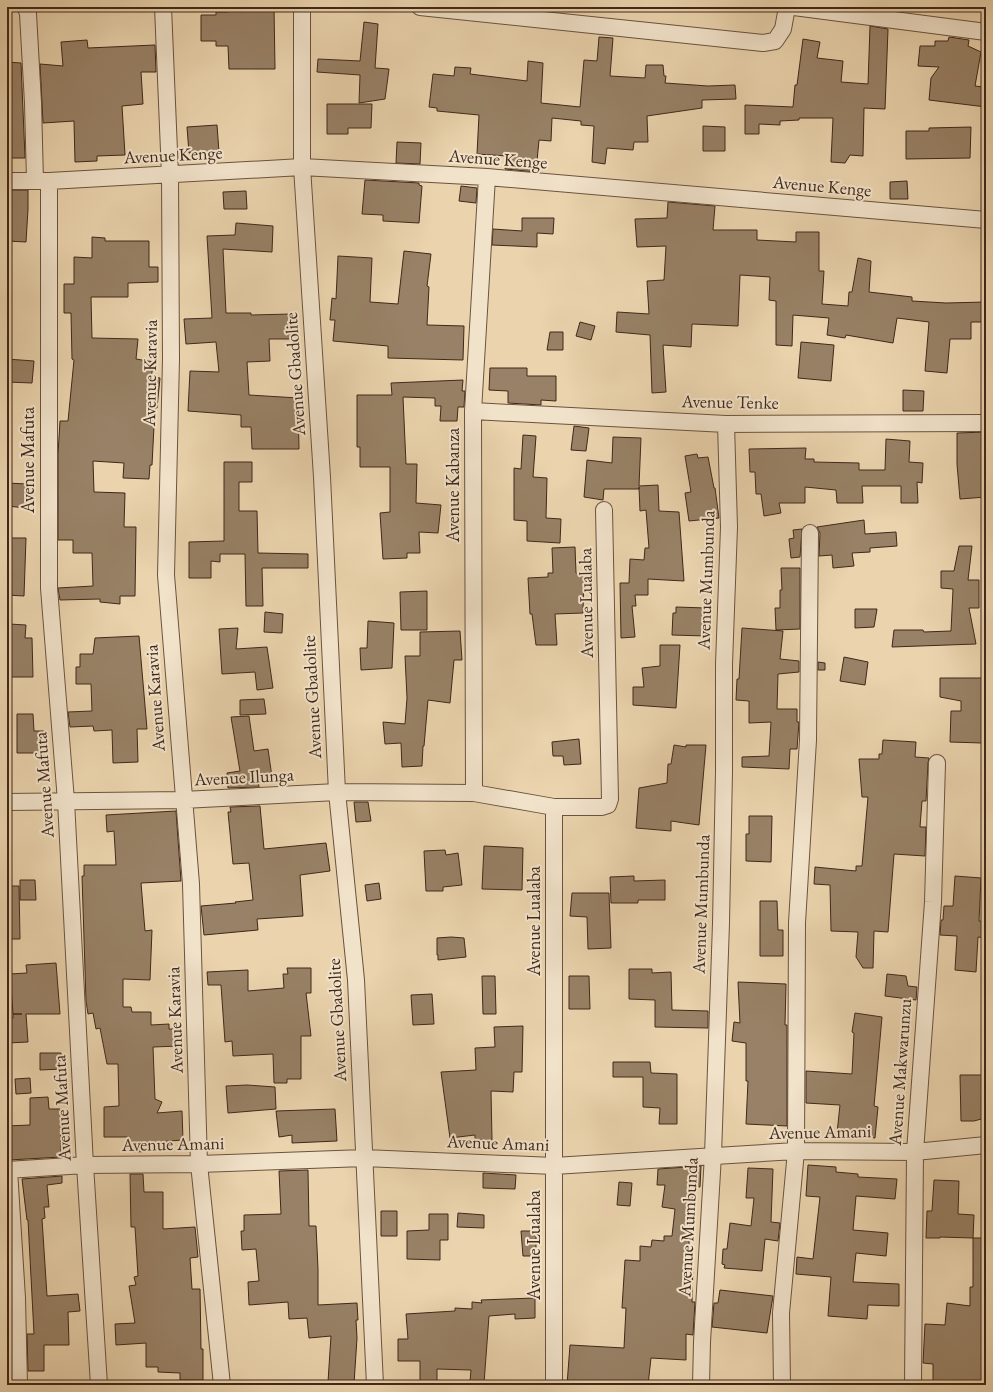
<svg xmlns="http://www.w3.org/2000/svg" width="993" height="1392" font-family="'EB Garamond',serif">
	<rect width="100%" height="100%" fill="#ead3ad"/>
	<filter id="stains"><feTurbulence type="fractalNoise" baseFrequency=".005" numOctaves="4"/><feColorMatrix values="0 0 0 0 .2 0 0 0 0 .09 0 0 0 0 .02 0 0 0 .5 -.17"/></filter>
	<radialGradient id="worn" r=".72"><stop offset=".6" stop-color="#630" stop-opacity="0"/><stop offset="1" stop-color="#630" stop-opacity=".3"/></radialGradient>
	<!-- building -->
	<path fill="#988166" stroke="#40281a" d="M228 7H274L275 69H229L228 46H216V41H201V15H216V12H228Z
		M364 22 378 24 375 68 389 69 385 99 359 103 360 75 317 72 318 59 360 61Z
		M870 26 888 29 885 109 864 108 863 156 850 155 845 163 831 162 833 118H799V120L780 121V125L759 124V134H745V105L793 107 795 85H797L803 39 820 42 817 58 843 61 841 82 868 84Z
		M599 37 613 38 610 76 645 78 646 65H663L664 76H666L665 83 708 86 735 85 736 99 702 100V108L647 116 648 142H634L633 150 607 148 605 164 592 162 594 126 581 125V121L552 118 551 141 539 140 536 172 505 169 507 156 477 154 479 115 437 111V108L429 107 433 74 454 76 455 67 471 68 470 74 527 81 528 61 543 63 541 103 580 107 584 60 597 61Z
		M949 37 969 40 968 46 981 52 975 86 983 87V89H986V107L929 100 931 78 939 67 918 66 920 46H935V41H948Z
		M87 40 88 48 155 45 156 72H141L143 104 122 106 125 155 97 156V161L75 162 74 121 43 123 40 64 63 66 61 42Z
		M7 62 21 63 25 158H7Z
		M327 104H372L371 128H348V134H327Z
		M217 125 219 152 189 153 187 127Z
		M703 126 725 127V151H703Z
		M971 127 970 158 906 159V131H929V128Z
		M397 142 421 143 420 164 396 163Z
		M365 180 419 183V185L422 186 419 223 383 221V215L362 214Z
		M907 181 908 199H890V182Z
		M461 186 477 188 476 203 459 201Z
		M7 190H28V209L26 242 7 241Z
		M246 191 247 209H224L223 192Z
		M668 202 715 206 713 230H757V240L796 242V232H819V271H824L822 304 848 306 849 292H852L858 258 871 261 869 292 912 297V301L946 303 986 302V322H971V339H950L947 373 925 371 929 322 897 318 893 343 846 335 845 338 827 335 829 318 793 315 792 346 776 345V301L769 300 770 277 740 275 738 326 692 324 691 347 663 345 666 392 652 393 650 335 616 332 617 312 649 314 647 281 664 280 666 246 637 247 635 219 667 218Z
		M522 218H554L553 234 537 233V247L492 245 493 229 522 231Z
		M236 223 273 226 272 252 223 249 226 313H251V315L291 314 292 339H269L270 361 247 362 249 395 298 398 299 449H252L251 427H241V415L188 411 190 371 219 372 216 342 186 344 184 319 212 318 207 236 235 235Z
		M92 237 105 238V241H149V267H158V282L128 283V297H91L92 338 138 339 136 359 154 362 151 377 160 378 157 408 155 407 152 465H150L149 479 123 478 124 463 93 461 94 492 125 493 124 527H136L135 596H120V604L100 602V599L60 600 58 588 93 586 92 553H73V540H58V454L60 421H68L74 360 72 359 71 313H64V284H74V257L92 258Z
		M404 251 431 254 427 286 429 287 427 325 464 326 463 360 388 358V346L333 341 335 320H330L332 298 336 299 338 256 372 258 370 302 398 304Z
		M580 322 595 326 591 340 576 336Z
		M550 332H563V350H547Z
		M801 342 834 345 831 381 798 378Z
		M7 359 34 361 32 383 7 382Z
		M490 368H527V376H556V401L541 400V405L508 403V391L489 390Z
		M463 380 462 391H465L464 407H458L457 421H440L441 406H435V398L403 397 406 464H417L416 503 441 505 438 533 419 532 420 553H407V558L383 559 380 513 390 512V467H360V447H357V395H392L391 383Z
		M903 390 924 391 923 411H903Z
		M574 426 589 428 586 451 571 450Z
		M986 432V497L960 499 957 464V433Z
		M523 435 536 436 533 477 547 478 546 518 561 519 560 543 527 541V521L514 520V468L521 469Z
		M613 437 641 438 639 486 658 485 659 511 679 512 684 581 648 579V595H635L636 606H632L635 637 621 638 620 583H629L630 559 644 560 645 548H649L646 510 640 511 639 487V489H604L603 500 584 497 587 460 612 463Z
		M886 439 910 441 909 462 923 463 922 483 917 482 918 503H901V486H862L863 503H837L836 490 805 487V503H779L781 513 764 516 761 494H756L755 472H750L749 449 806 448 805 459H814V462L859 463V470H885Z
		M697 454 698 458 708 457 714 488H715L719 518 689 521 685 493 691 492 685 456Z
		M224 462H252V482H239V511H257L258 553 308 554V568H262L263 606H246L245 554H220V562L211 561V578H189V542L224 541Z
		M7 483 27 484 26 508 7 506Z
		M864 520 865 534 896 532 897 546 870 548V552L852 553 854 566 833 568 832 555 819 556 820 533 817 527Z
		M802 529 800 557 791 558 789 539 794 538 793 530Z
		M7 538H26L24 596 7 595Z
		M959 546H972L968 580H979V608H969L976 644 892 647 894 630H923L924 632 951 631 953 589 941 588V571H954Z
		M575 547 576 573H584L583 613 555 614 557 645H536L532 614H530L528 578 548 577V573H553L552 548Z
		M781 568H800V629L776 630 775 608H780V590H782Z
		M427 591V630H401L400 592Z
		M676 607 706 608V636L672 635 673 613H676Z
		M855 609H877L874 627 855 628Z
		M265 612 283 614 282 633 264 632Z
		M368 621 394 623 392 668 361 670 360 648H367Z
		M9 624 26 625 25 638H32L33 677H7V639Z
		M238 628 236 649 267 647 273 688 257 690 255 672 222 674 219 629Z
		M742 628 783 631 780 659 799 661V672L778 674 777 709H797V722H799L797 749H790L789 769 742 767V757L769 756 771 722 749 723V701L736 700 737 679H739Z
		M460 631 462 660H454L450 703 428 700 424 746H423L422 766 402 767 401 743 385 744 383 722 405 724 407 698 405 656H420V632Z
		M139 636 147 729H137L138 762 113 763 112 730 94 731 93 726 70 727 68 712 92 711 91 684H76V667H80V654H93L95 638Z
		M660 645H680L676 708 633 705V687H644L642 668 660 666Z
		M844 657 868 662 865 685 840 681Z
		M818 662 825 663V670H818Z
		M940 678H986V711H983L982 743 950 742 951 711H961V701L940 697Z
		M264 699 266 714 240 715V700Z
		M17 714H33L34 731H46V753H17Z
		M249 716 254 751 268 749 272 777 258 778 259 787 228 788 227 773 240 771 231 717Z
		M579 739 581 764 564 765 563 756H553L552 742Z
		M883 740 916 742 915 757 929 758 928 763 926 801H922L920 827H926L925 856 894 854 888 932 874 931 873 968H863L856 957 858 932 831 931 830 885 814 884 815 867 856 871V866H862L868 797H862L859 759H879V754H882Z
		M674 745 686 747V745H706L699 825 671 821V831L636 828 639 788 667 783 668 764H671Z
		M354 802H368L371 821 356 822Z
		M260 806 264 849 326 843 330 871 300 875 303 916 257 919 258 930 204 935 201 906 236 903 235 902 253 900 249 863 233 864 228 812H231L230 807Z
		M176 811 181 881 141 883 145 931 152 930 150 980 123 979V1007H131L132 1012H151V1025L169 1024V1029H178L179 1046 153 1047 155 1099 162 1102 157 1113 182 1111 183 1140 157 1142V1151L134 1152V1145H130V1137H104V1107L119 1106 118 1064H107L100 1028 96 1029 93 1013 88 1014 86 1001 82 876H84V865H116L114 831 107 832 106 815Z
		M749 816H772L771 862 746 861V834H749Z
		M484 846 523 848 522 890 482 889Z
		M445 850 446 855 458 853 462 885 443 887V891H426L424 851Z
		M634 876V881L665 880V900H638V903H611L610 877Z
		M955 876 981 878 979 921 986 922V938L978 937 976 972 955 970 957 936 940 935 941 920H943L944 906H953Z
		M20 880H35L36 900H20Z
		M379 883 381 899 367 901 365 885Z
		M7 886H19L20 939H7Z
		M572 893H609L611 948 588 949 587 917 570 916Z
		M760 901H777L778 930H783V956H760Z
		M451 937 464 938 466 957 438 960V955H437V938Z
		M56 963 60 1014H26L28 1042 7 1043V1018H13V1014H22H13L10 974 27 973 26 965Z
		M287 968H311V993H306L311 1036H301V1079H287V1083H274L273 1054 233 1056 232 1041 225 1042 221 985H208L207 972 248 970V991L284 988 283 974H288Z
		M629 969H652V973L671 972 672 1010 708 1011V1028L655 1027V1000L629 999Z
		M887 974 906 976 908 986 917 987 916 1000 885 996Z
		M482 976H495L496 1014H483Z
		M569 976H589L590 1009H569Z
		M738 982 786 984 785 1025H787V1126L746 1124 748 1081H746V1043L732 1041 734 1022 740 1023Z
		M432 994 434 1024 413 1025 411 995Z
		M855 1013 882 1017 874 1106 878 1107 875 1138 837 1133 840 1105 806 1103V1071L852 1074 854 1033 852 1032Z
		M523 1026 522 1072H514L513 1092 491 1091 492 1140H475V1135L450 1138 441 1072 476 1070 475 1048 495 1047 494 1027Z
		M40 1053H61L62 1069 40 1070Z
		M613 1062H650L651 1073 677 1074V1124H659L660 1108 643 1107V1077H613Z
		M960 1075H984L985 1118 974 1121H961Z
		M30 1078 31 1093 16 1094 15 1079Z
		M247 1085 275 1087 276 1109 228 1113 226 1086Z
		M48 1097 49 1109H60L61 1157 9 1160 7 1126 30 1125V1098Z
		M335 1109 337 1141 292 1143V1135L279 1137 276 1111Z
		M808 1165 836 1167V1172L858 1174V1177L897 1179 895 1199 856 1196 853 1230 888 1233 886 1256 856 1253 853 1282 899 1284V1306L868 1305 867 1319 828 1316 831 1277 796 1274 797 1257 813 1259 820 1197 806 1196Z
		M701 1166 700 1187 694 1186 689 1225V1261H693L692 1302H695L693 1335 686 1334V1360L651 1358 648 1385H567L570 1345 624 1348 626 1308H622L625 1260 640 1261V1246L651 1247 652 1240 664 1241V1236H672L675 1209 662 1207 665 1185H657L658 1169Z
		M748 1168 773 1169 771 1222 780 1223 778 1241 765 1239 762 1271 724 1268 725 1265 722 1264 723 1249H727L730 1223 751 1226 754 1198H746Z
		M308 1170 309 1226H316L318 1269V1305L357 1303 358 1320H356L357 1338 354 1384 328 1382 331 1336 309 1338 307 1318 289 1319 288 1302 249 1305 248 1282 259 1281 256 1249 242 1250 241 1231H244V1215L281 1214 279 1171Z
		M483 1173 516 1175 515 1189 483 1188Z
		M130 1174H143L144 1192H163V1229L195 1227 198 1257 190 1258 192 1289H200L201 1349H203V1380H180V1373L158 1372V1367H146V1343L116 1345 115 1324 135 1323 129 1286 136 1285 134 1277 138 1276 135 1227H131Z
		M62 1176V1183L47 1185 49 1207H44L45 1218 42 1219 47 1296 78 1294 80 1311 68 1312 69 1345H44V1371H28L27 1334H34L28 1220H27L22 1179Z
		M934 1180 959 1181 958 1214 974 1215 973 1238H986V1355L983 1381H933V1364L923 1363 925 1324 945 1325 947 1303 970 1306V1287H973V1238L940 1237V1238H926L927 1211H932Z
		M619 1182 632 1183 630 1206 617 1205Z
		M381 1211H397V1236H381Z
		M458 1213 484 1215V1228L457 1227Z
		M429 1214H448V1240H440V1260L407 1259V1231L429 1230Z
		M521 1231H536V1256H523Z
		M720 1290 773 1296 767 1333 712 1327 714 1303H718Z
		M535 1298V1318L515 1319V1314L489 1316 484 1383 470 1382 471 1370 437 1369V1385H420V1361H398V1339H408L406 1314 455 1311V1308L472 1309V1302L482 1303 481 1300Z
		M7 1335H8L9 1372H7Z"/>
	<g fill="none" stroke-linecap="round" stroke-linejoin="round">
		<defs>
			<path id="minor" d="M26 7 28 14 33 103 35 181
				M163 7 170 175 171 359 166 575 191 884 199 1164 222 1385
				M302 7V167L322 477 337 792 356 980 375 1385
				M420 7 763 43 775 41 783 29 787 7
				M794 7 986 32
				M7 181H49L302 167 487 177 986 220
				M49 181V588L66 801 85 1165 99 1385
				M473 411 726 424 986 423
				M474 793 473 411 487 177
				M7 802 183 800 337 792 474 793 554 807H602L608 805 610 799 604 510
				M554 807V1385
				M7 1170 85 1165 199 1164 364 1158 554 1166 796 1151 915 1152 986 1145
				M9 1170 17 1298 19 1385
				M701 1385 702 1342 713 1155 721 923 724 771V664L729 527 726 424
				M782 1385 781 1313 796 1151 797 923 808 740 810 533
				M913 1385 915 1152 933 902 937 763"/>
		</defs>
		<!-- minor casing -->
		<use href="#minor" stroke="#6a533f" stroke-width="18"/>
		<!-- minor -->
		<use href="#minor" stroke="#f1e2ca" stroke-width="16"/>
	</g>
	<g text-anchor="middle" stroke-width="4" stroke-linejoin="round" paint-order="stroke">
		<!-- street labels -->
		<g font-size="18" fill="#40281a" stroke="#f1e2ca">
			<text transform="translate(173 155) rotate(-3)" y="6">Avenue Kenge</text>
			<text transform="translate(498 159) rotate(4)" y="6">Avenue Kenge</text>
			<text transform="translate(822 186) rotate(5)" y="6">Avenue Kenge</text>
			<text transform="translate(150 373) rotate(-89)" y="6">Avenue Karavia</text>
			<text transform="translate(295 374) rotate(-94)" y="6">Avenue Gbadolite</text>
			<text transform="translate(730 402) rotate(1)" y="6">Avenue Tenke</text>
			<text transform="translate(28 460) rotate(-90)" y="6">Avenue Mafuta</text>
			<text transform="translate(453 485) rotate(-90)" y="6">Avenue Kabanza</text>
			<text transform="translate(706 580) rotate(-88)" y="6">Avenue Mumbunda</text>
			<text transform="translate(586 603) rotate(-91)" y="6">Avenue Lualaba</text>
			<text transform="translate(312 697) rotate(-93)" y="6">Avenue Gbadolite</text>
			<text transform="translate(155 698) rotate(-94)" y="6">Avenue Karavia</text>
			<text transform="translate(244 777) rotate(-3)" y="6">Avenue Ilunga</text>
			<text transform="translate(44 785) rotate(-94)" y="6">Avenue Mafuta</text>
			<text transform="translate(701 904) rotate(-88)" y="6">Avenue Mumbunda</text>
			<text transform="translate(534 921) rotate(-90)" y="6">Avenue Lualaba</text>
			<text transform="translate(175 1020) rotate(-92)" y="6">Avenue Karavia</text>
			<text transform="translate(337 1020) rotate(-93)" y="6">Avenue Gbadolite</text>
			<text transform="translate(900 1072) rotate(-86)" y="6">Avenue Makwarunzu</text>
			<text transform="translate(62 1108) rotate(-93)" y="6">Avenue Mafuta</text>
			<text transform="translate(820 1132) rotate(-1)" y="6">Avenue Amani</text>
			<text transform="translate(498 1143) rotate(2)" y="6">Avenue Amani</text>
			<text transform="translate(173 1144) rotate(-1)" y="6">Avenue Amani</text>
			<text transform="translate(688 1227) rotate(-87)" y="6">Avenue Mumbunda</text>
			<text transform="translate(534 1245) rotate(-90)" y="6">Avenue Lualaba</text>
		</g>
	</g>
	<!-- margin -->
	<rect width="993" height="1392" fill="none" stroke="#ead3ad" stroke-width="24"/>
	<rect x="8" y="8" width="977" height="1376" fill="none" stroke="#40281a" stroke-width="2"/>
	<rect x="12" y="12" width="969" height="1368" fill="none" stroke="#40281a"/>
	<rect width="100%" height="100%" filter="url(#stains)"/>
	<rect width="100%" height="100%" fill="url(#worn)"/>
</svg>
